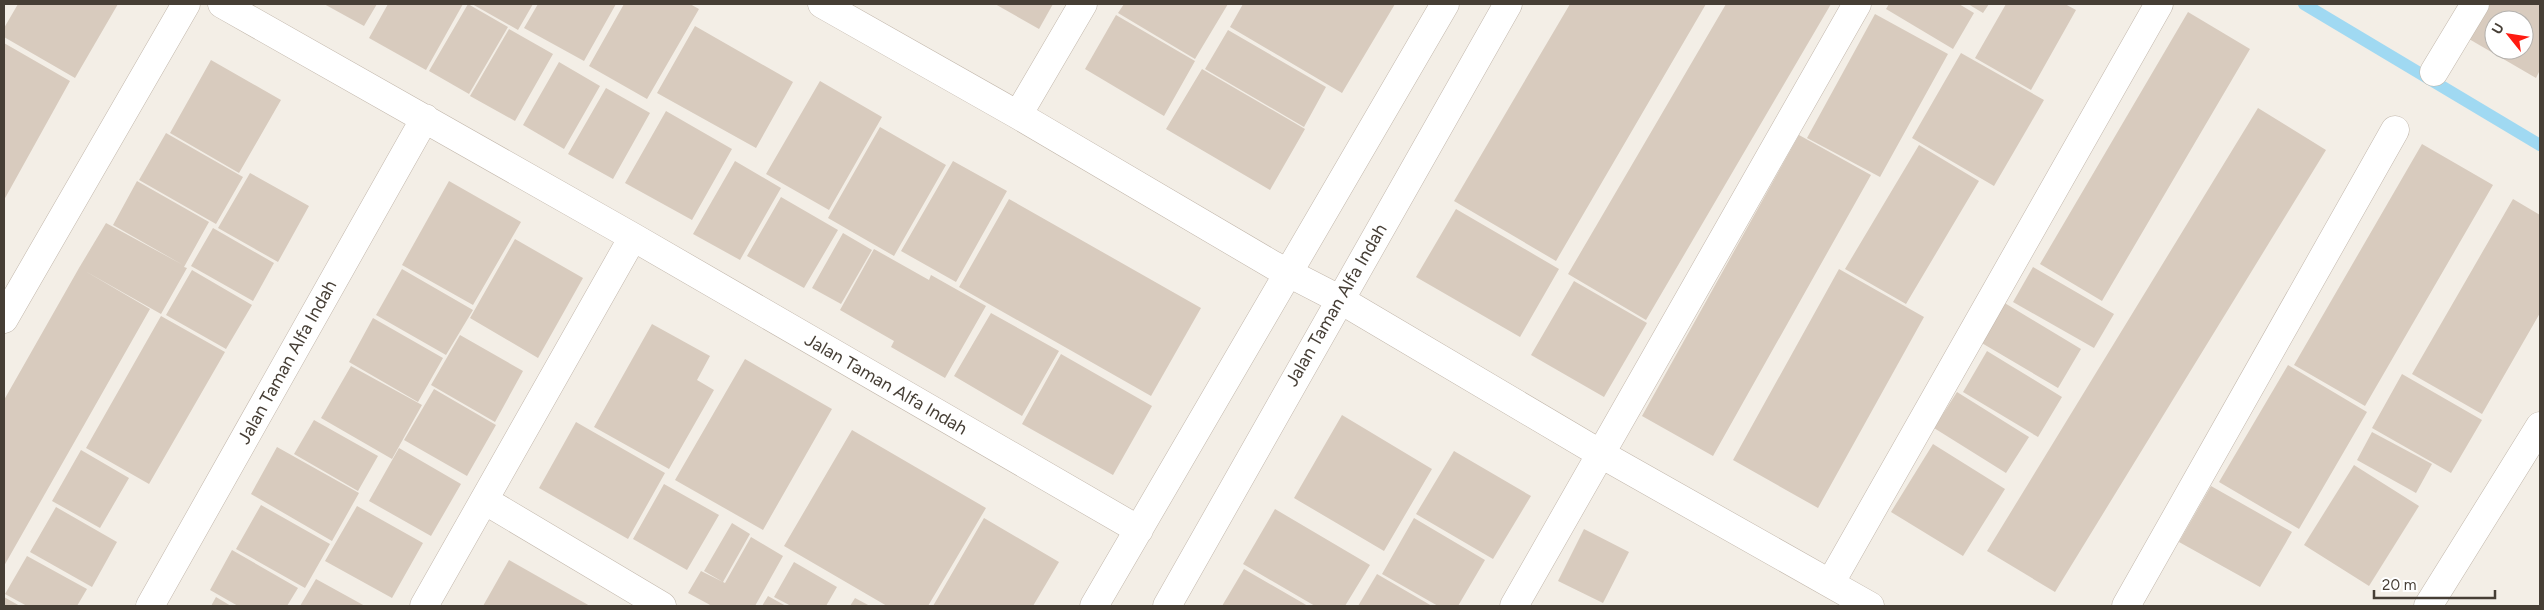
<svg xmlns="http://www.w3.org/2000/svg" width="2544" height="610" font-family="Figtree,sans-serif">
	<rect width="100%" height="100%" fill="#f3eee6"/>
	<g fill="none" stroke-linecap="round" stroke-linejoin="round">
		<!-- stream -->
		<path stroke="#a0d9f2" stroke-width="12" d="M2304 4 2540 145"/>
	</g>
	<!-- building -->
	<path fill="#d8cbbe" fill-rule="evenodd" d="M18 4H118L75 78 4 37V28Z
		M324 4H377L364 26Z
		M388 4H463L426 70 369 38Z
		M468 4 508 27 469 94 429 71Z
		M472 4H533L518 30Z
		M538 4H616L584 61 524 28Z
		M624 4H690L699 9 647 99 589 66Z
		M995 4H1053L1039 29Z
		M1124 4H1228L1195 59 1118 13Z
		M1243 4H1395L1342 93 1230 27Z
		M1570 4H1706L1556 261 1454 201Z
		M1726 4H1831L1646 320 1568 274Z
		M1889 4H1959L1974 13 1953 49 1886 9Z
		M1968 4H1989L1983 13Z
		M2006 4H2065L2076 10 2031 90 1975 58Z
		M2490 4H2540V70L2536 78 2469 39ZM2494 20H2524V50H2494Z
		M2188 12 2250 49 2102 301 2040 264Z
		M1875 14 1948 54 1880 177 1807 138Z
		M1116 15 1195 61 1164 116 1085 69Z
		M695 26 793 82 756 148 657 93Z
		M509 29 553 54 515 121 470 96Z
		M1228 30 1326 87 1304 127 1205 69Z
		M4 43 70 81 4 200Z
		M1961 53 2044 100 1994 186 1912 138Z
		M211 60 281 100 239 173 170 133Z
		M559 62 600 86 564 149 523 125Z
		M1202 69 1305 129 1270 190 1166 129Z
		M820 81 882 117 829 210 766 174Z
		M606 88 650 113 613 179 568 154Z
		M2258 108 2326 150 2055 592 1987 551Z
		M666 111 732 149 692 220 625 183Z
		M880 127 946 165 894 256 828 218Z
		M166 133 243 177 216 224 139 180Z
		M1799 135 1871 175 1713 456 1642 416Z
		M2422 144 2493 185 2365 406 2294 365Z
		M1919 145 1979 181 1906 304 1845 269Z
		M735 161 781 188 740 260 693 234Z
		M953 161 1007 191 956 282 901 251Z
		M250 173 309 206 278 262 218 228Z
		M137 181 209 222 184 267 187 268 161 314 85 271 150 309 4 566V400L79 268 106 223 183 265 113 225Z
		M449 181 521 222 473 305 402 265Z
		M781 197 838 230 804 288 747 256Z
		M1009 199 1201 308 1151 396 959 287Z
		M2513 199 2540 215V313L2482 414 2412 374Z
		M1456 209 1559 269 1520 337 1416 277Z
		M213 228 274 263 253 301 191 266Z
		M843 233 872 250 841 304 812 288Z
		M515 239 583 278 538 358 470 318Z
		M874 249 929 280 931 275 986 306 945 378 891 347 894 341 840 310Z
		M2033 267 2114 314 2094 348 2013 302Z
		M402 269 473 310 446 355 376 315Z
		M1839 269 1924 317 1818 508 1733 460Z
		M192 270 252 305 226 349 166 315Z
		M1574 281 1647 323 1604 397 1531 355Z
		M2003 302 2081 349 2058 388 1980 342Z
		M991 313 1059 351 1022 416 954 376Z
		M161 316 225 352 149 484 86 448Z
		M373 318 443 358 418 402 349 362Z
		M652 324 710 356 697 380 714 390 669 469 594 427Z
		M460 335 523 371 495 422 431 385Z
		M1987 351 2062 397 2038 437 1963 392Z
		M1061 354 1152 406 1113 475 1022 424Z
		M745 359 832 409 763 530 675 480Z
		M2288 365 2367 412 2299 529 2219 482Z
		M351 366 422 405 392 459 321 418Z
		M2402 374 2482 420 2451 473 2372 428Z
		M434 389 496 425 467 476 404 440Z
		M1957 392 2029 437 2006 473 1934 428Z
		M1342 415 1432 469 1384 551 1294 498Z
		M314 420 378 456 358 491 294 454Z
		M576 422 665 473 628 539 539 488Z
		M852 430 986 508 928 606H887L784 546Z
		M2372 432 2432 464 2416 493 2357 460Z
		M1933 444 2005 489 1963 556 1891 512Z
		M277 447 359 493 332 541 251 494Z
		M399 448 461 484 431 536 369 501Z
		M81 450 129 478 100 528 52 501Z
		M1454 451 1531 496 1493 559 1416 514Z
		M2354 465 2419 506 2369 586 2304 545Z
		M664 484 719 515 687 570 633 539Z
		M2211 486 2292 532 2260 587 2179 542Z
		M261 505 330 544 305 588 236 549Z
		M357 506 423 543 392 598 325 561Z
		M56 507 117 542 92 587 30 552Z
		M1275 509 1370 565 1345 606H1315L1243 564Z
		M984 518 1059 562 1033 606H933Z
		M1414 518 1485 560 1458 606H1438L1382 574Z
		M732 523 750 534 723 582 704 571Z
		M1584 529 1629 552 1603 603 1558 581Z
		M751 537 783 556 755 606H712L688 593 701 571 727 584 725 583Z
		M232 550 298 588 287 606H238L210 590Z
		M27 556 87 589 77 606H27L5 594Z
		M509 560 590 606H483Z
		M794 562 837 587 826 606H791L774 597Z
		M1244 569 1308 606H1222Z
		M1377 574 1432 606H1358Z
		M316 579 365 606H300Z
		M768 596 786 606H762Z
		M4 597 20 606H4Z
		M216 597 231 606H211Z
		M855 598 870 606H850Z"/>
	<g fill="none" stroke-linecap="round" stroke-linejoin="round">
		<defs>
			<path id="minor" d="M222 4 633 237 1139 530
				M822 4 1018 115 1273 265 1339 299 1601 454 1870 606
				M2434 72 2475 4
				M1018 115 1083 4
				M4 319 186 4
				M484 500 662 606
				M1831 582 2159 4
				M150 606 425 118
				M424 606 633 237
				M1094 606 1445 4
				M1167 606 1508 4
				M1514 606 1857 4
				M2126 606 2395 130
				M2428 606 2540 426"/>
		</defs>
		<!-- minor casing -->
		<use href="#minor" stroke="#c2b7ab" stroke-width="29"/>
		<!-- minor -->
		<use href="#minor" stroke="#fff" stroke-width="28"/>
	</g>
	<g text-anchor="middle" stroke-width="4" stroke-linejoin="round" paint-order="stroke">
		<!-- street labels -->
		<g font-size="18" fill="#463e35" stroke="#fff">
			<text transform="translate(1336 305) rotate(-60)" y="6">Jalan Taman Alfa Indah</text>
			<text transform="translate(287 362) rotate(-61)" y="6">Jalan Taman Alfa Indah</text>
			<text transform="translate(886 384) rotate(30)" y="6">Jalan Taman Alfa Indah</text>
		</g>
	</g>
	<!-- border -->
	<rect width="2544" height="610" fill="none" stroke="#463e35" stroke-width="10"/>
	<!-- north arrow -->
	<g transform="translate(2509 35) rotate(300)"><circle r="24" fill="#ffffff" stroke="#b5b2ae"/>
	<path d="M0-4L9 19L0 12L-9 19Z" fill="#ff1b11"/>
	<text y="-8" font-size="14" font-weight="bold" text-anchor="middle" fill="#463e35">U</text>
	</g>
	<!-- scale -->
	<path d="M2374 590v8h121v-8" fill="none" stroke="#463e35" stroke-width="2.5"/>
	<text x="2382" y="590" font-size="15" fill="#463e35" stroke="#ffffff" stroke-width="4" paint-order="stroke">20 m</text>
</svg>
